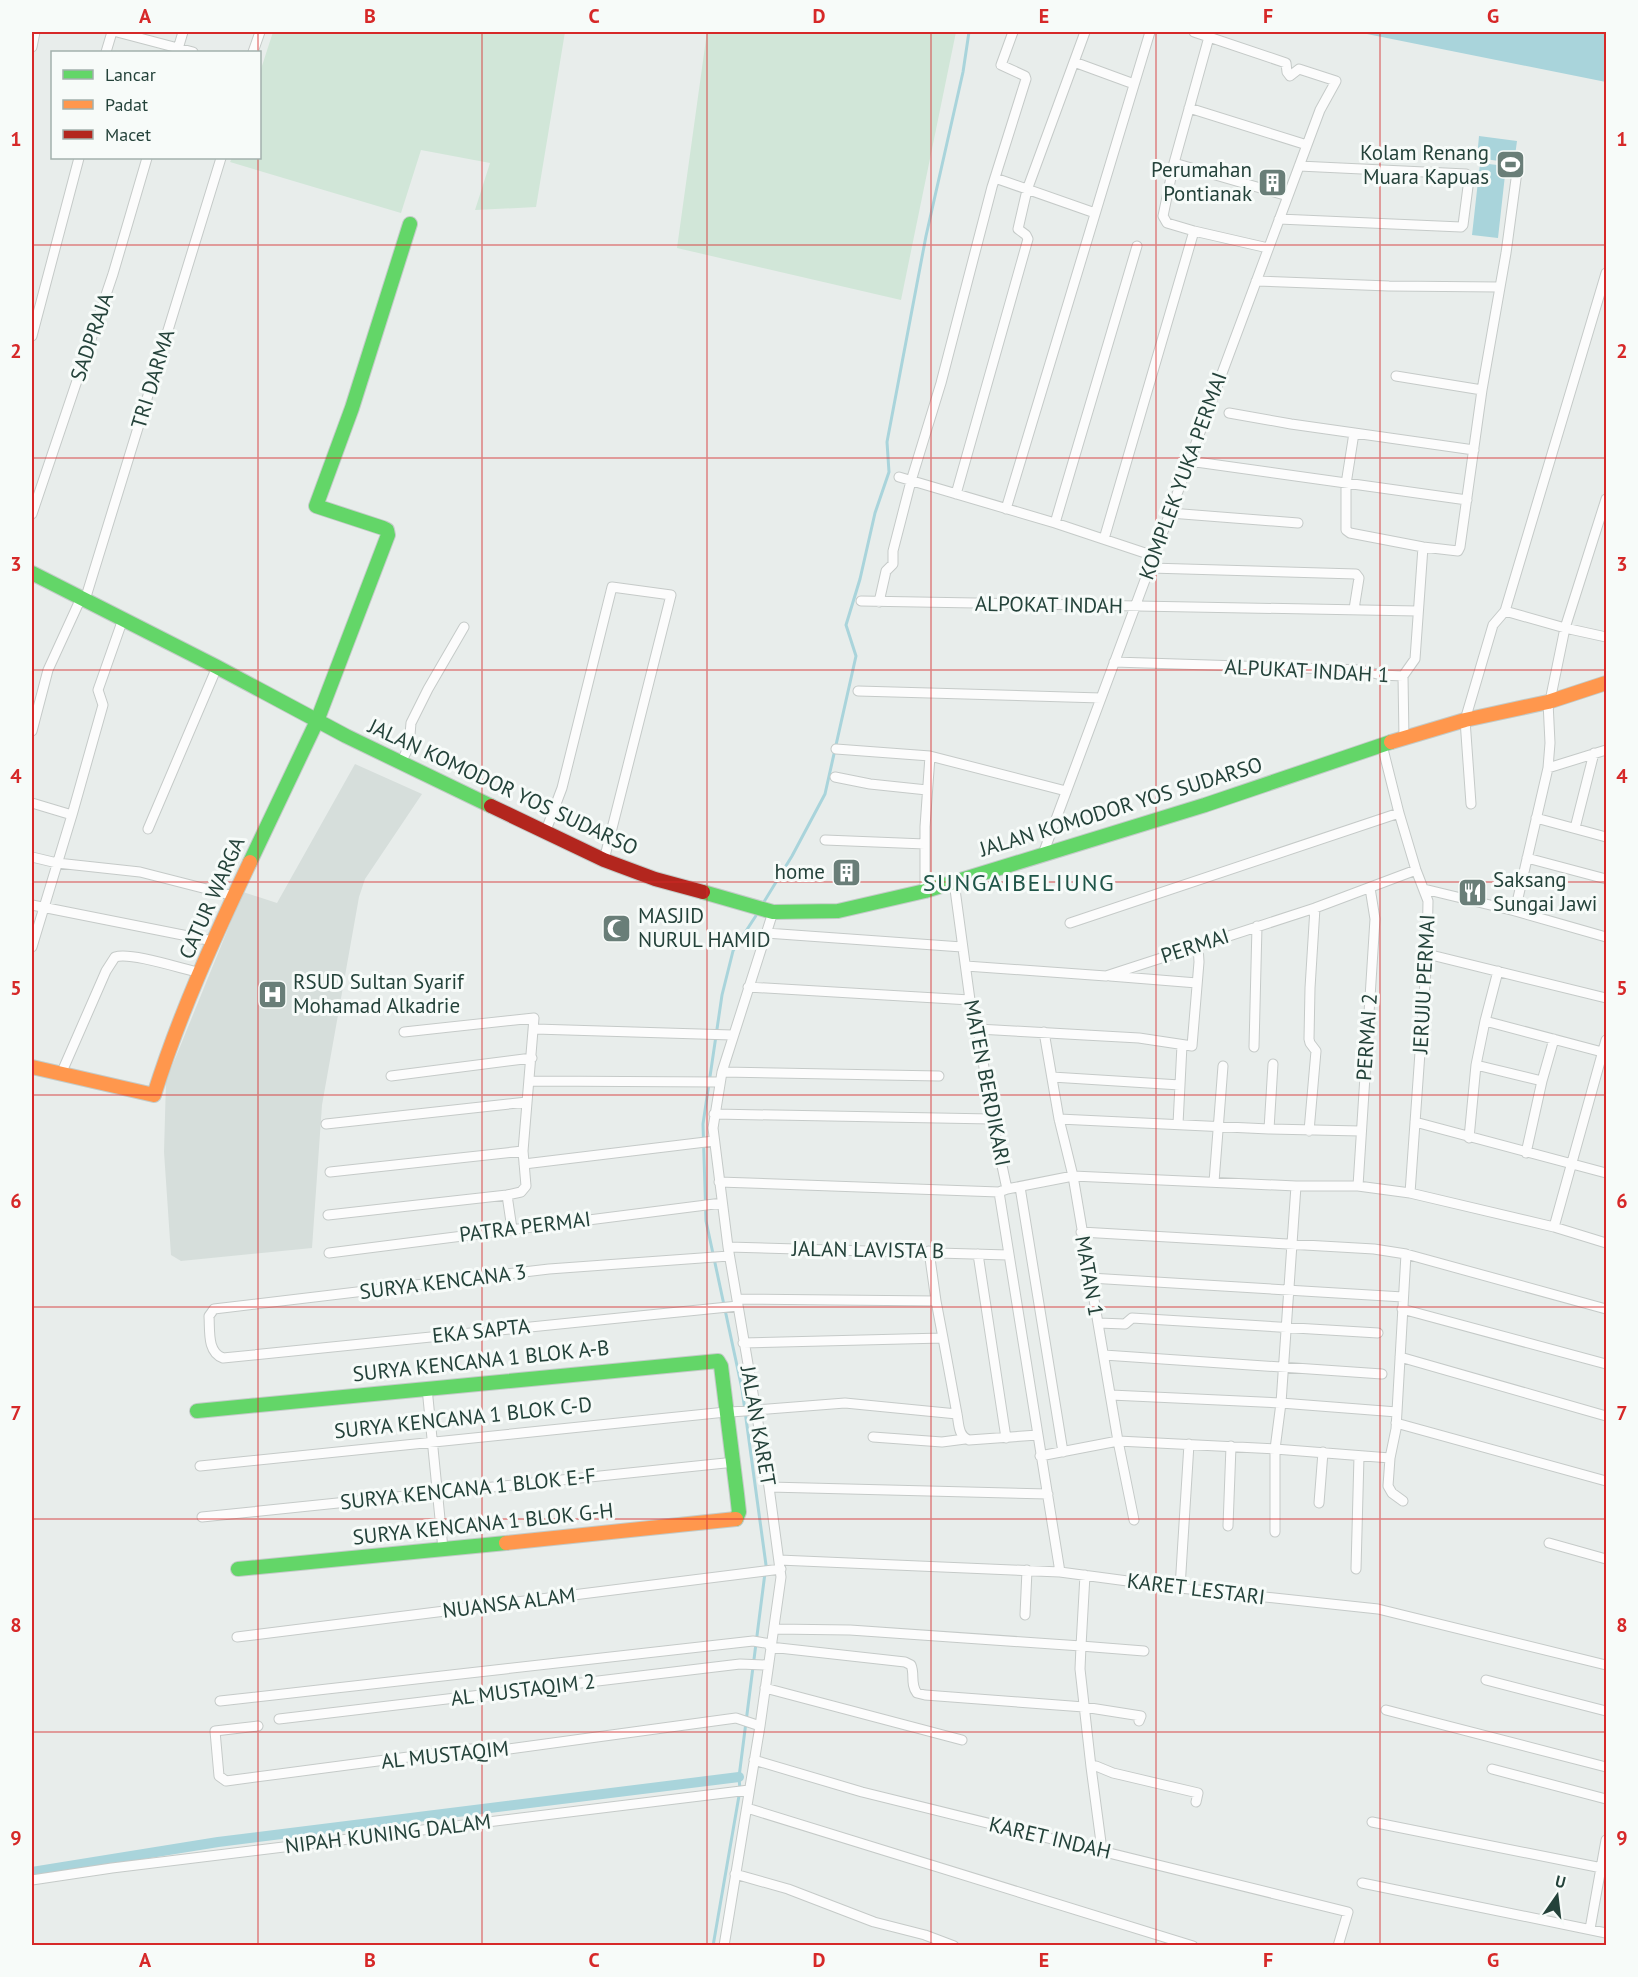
<svg xmlns="http://www.w3.org/2000/svg" width="1638" height="1977" font-family="'PT Sans',sans-serif">
	<rect width="100%" height="100%" fill="#e8edeb"/>
	<!-- built -->
	<path fill="#d6dedb" d="M355 764 422 794 365 879 359 897 322 1105 312 1248 181 1261 171 1255 164 1152 166 1081 243 892 277 903Z"/>
	<!-- green -->
	<path fill="#d1e6d8" d="M273 32H565L536 207 475 210 490 163 421 150 401 213 230 162 232 158H260V72Z
		M707 32H956L901 300 677 248Z"/>
	<!-- water -->
	<path fill="#a9d4db" d="M1357 32H1606V82Z
		M1479 136 1517 141 1514 163 1477 158Z
		M1480 163 1506 166 1498 238 1472 235Z"/>
	<g fill="none" stroke-linecap="round" stroke-linejoin="round">
		<!-- stream -->
		<path stroke="#a9d4db" stroke-width="3" d="M762 905 792 856 825 794 856 656 846 625 860 579 875 513 889 472 887 442 926 236 963 72 969 32
			M713 1946 740 1790 739 1777 766 1565 742 1389 706 1221 703 1124 722 995 733 951 759 911"/>
		<!-- canal -->
		<path stroke="#a9d4db" stroke-width="10" d="M32 1872 218 1842 739 1777"/>
		<defs>
			<path id="street" d="M117 32 193 52
				M1209 37 1174 163 1163 216 1167 223 1194 231 1268 248
				M32 47 35 32
				M106 52 112 32
				M177 52 183 32
				M253 52 260 32
				M1074 62 1134 84
				M1189 108 1307 145
				M1174 163 1288 196
				M995 178 1095 213
				M1279 219 1461 227 1463 225 1469 179V176L1466 174 1299 166
				M1256 281 1389 286 1499 287
				M32 336 79 158
				M1396 376 1482 390
				M1229 413 1291 424 1474 450
				M1354 433 1346 484V530L1350 533 1423 547 1458 551 1460 547 1482 390 1506 253 1518 164
				M1189 461 1467 500
				M899 477 1055 523 1154 556
				M956 494 1028 239 1026 235 1018 229 1027 190 1085 32
				M1006 509 1150 32
				M1170 513 1298 523
				M32 514 113 274 147 158
				M1055 523 1137 246
				M1104 539 1194 231
				M1150 568 1356 574 1359 578 1354 609
				M85 600 221 158
				M861 601 1417 611
				M879 602 886 571 893 564V551L911 481 941 383 992 187 1026 79 1025 76 1001 65 1013 32
				M1505 611 1565 628 1606 637
				M1114 662 1361 670 1381 675 1403 676 1415 659 1423 547
				M1403 676 1404 739
				M858 691 1101 698
				M1550 701 1565 628 1606 499
				M32 731 48 670 81 598
				M1382 745 1399 813 1416 870 1428 901 1427 954 1410 1193
				M836 749 930 756 1066 791
				M401 763 409 746 411 723 428 689 464 627
				M1548 768 1606 750
				M835 777 870 784 927 790
				M32 803 72 815 32 947
				M1471 804 1465 720 1493 625 1505 611 1606 273
				M72 815 103 705 98 690 123 619
				M1536 818 1606 837
				M1575 828 1594 753
				M148 829 217 667
				M545 833 562 788 612 587 671 595 604 860
				M825 840 925 844
				M1043 854 1320 110 1336 81 1299 69 1290 76 1287 72 1286 63 1194 32
				M32 857 57 863 140 872 234 896
				M1527 858 1606 879
				M954 882 970 1000 978 1029 992 1119 1007 1189 999 1192 1060 1572
				M1424 889 1515 911 1606 937
				M925 891V827L930 756
				M32 905 213 941
				M1515 911 1548 768 1550 743 1548 702
				M1070 923 1399 813
				M766 933 962 947
				M1427 954 1606 998
				M966 966 1106 976 1315 908 1416 870
				M1110 976 1197 983
				M748 987 970 1000
				M1485 1021 1606 1053
				M535 1029 732 1035
				M978 1029 1139 1038 1192 1046 1199 962 1198 945
				M404 1032 534 1018 523 1151
				M1044 1032 1059 1119 1073 1176 1118 1441 1134 1520
				M1254 1047 1257 926
				M1476 1065 1542 1081
				M722 1072 939 1076
				M61 1074 106 971 115 957C132 952 182 969 201 973
				M391 1076 532 1058
				M1052 1077 1180 1085
				M530 1081 719 1082
				M714 1114 992 1119
				M1059 1119 1269 1129 1360 1131
				M1415 1122 1606 1173
				M326 1124 527 1102
				M1178 1124 1182 1045
				M1269 1129 1273 1064
				M1309 1131 1316 1051 1310 1043 1309 1039 1310 988 1315 908
				M1469 1138 1476 1065 1485 1021 1498 971
				M1526 1153 1542 1081 1554 1039
				M524 1164 714 1141
				M719 1182 999 1192
				M1214 1182 1223 1066
				M1358 1186 1375 919 1370 888
				M1020 1187 1063 1452
				M1007 1189 1073 1176 1296 1186H1358L1410 1193 1554 1227 1606 1243
				M507 1195 512 1229
				M328 1215 507 1195 521 1192 526 1186 523 1151 330 1172
				M1554 1227 1606 1040
				M1081 1232 1374 1249 1406 1254 1606 1309
				M728 1247 1008 1255
				M329 1253 722 1203
				M978 1254 1006 1438
				M729 1256 549 1269 214 1309 209 1316C210 1331 207 1352 223 1358L738 1306
				M1090 1278 1403 1297
				M737 1299 936 1301 929 1251
				M1402 1309 1606 1364
				M1098 1323 1125 1324 1132 1318 1378 1333
				M943 1338 957 1414
				M743 1343 943 1338 936 1301
				M1104 1355 1382 1374
				M1400 1357 1606 1416
				M427 1388 443 1549
				M1111 1395 1281 1403 1397 1412
				M731 1412 845 1403 957 1414C959 1424 958 1436 969 1440L1038 1435
				M1396 1423 1606 1481
				M873 1437 942 1442 965 1439
				M1040 1456 1118 1441 1275 1449 1390 1458
				M200 1466 726 1412
				M769 1487 1048 1494
				M1403 1501 1392 1493 1388 1486 1390 1458 1396 1429 1406 1254
				M1319 1503 1323 1452
				M202 1517 735 1462
				M1228 1526 1231 1446
				M1275 1532V1449L1281 1403 1296 1186
				M1549 1543 1606 1559
				M779 1560 1060 1572 1180 1588 1378 1609 1606 1665
				M1356 1569 1359 1456
				M1085 1575 1081 1646 1144 1651
				M1180 1588 1189 1444
				M1025 1615 1027 1570
				M774 1629 850 1630 1081 1646 1080 1669 1091 1767 1096 1766 1113 1773 1198 1793 1196 1802
				M237 1637 781 1569
				M770 1647 905 1662 911 1665C915 1674 910 1684 917 1693L925 1695 1084 1707 1141 1716 1139 1721
				M1486 1680 1606 1711
				M765 1688 962 1740
				M220 1701 753 1641 771 1644
				M1386 1710 1606 1767
				M279 1719 740 1664 767 1665
				M258 1726 215 1731 219 1776 226 1781 469 1749H479L487 1752 736 1718 760 1726
				M754 1760 862 1792 1348 1912 1338 1946
				M1091 1767 1102 1850
				M1492 1769 1606 1799
				M747 1808 1193 1946
				M1372 1822 1602 1868
				M735 1874 788 1889 874 1922 925 1935 954 1946
				M32 1880 112 1868 749 1790
				M1362 1883 1606 1933
				M1590 1929 1606 1840
				M724 1946 760 1726 781 1577 769 1487 728 1247 713 1128 722 1072 773 912"/>
			<path id="fast" d="M32 573 217 667 346 736 491 806
				M250 862 317 721 388 535 387 530 383 528 316 506 352 408 410 224
				M703 892 773 912 838 911 925 891 1205 805 1391 742
				M197 1411 718 1361 721 1366 737 1494 739 1512 736 1519
				M238 1569 506 1543"/>
			<path id="slow" d="M1391 742 1465 720 1548 702 1606 683
				M32 1067 154 1095C179 1015 214 938 250 862
				M506 1543 736 1519"/>
			<path id="jam" d="M491 806 604 860 655 879 703 892"/>
		</defs>
		<!-- street casing -->
		<use href="#street" stroke="#c5cac8" stroke-width="11"/>
		<!-- fast casing -->
		<use href="#fast" stroke="#c3cbc8" stroke-width="16"/>
		<!-- slow casing -->
		<use href="#slow" stroke="#c3cbc8" stroke-width="16"/>
		<!-- jam casing -->
		<use href="#jam" stroke="#c3cbc8" stroke-width="16"/>
		<!-- street -->
		<use href="#street" stroke="#fcfcfc" stroke-width="9"/>
		<!-- fast -->
		<use href="#fast" stroke="#63d668" stroke-width="14"/>
		<!-- slow -->
		<use href="#slow" stroke="#ff974d" stroke-width="14"/>
		<!-- jam -->
		<use href="#jam" stroke="#b3261e" stroke-width="14"/>
	</g>
	<!-- grid -->
	<path fill="none" stroke="#d62828" stroke-width="1.5" stroke-opacity="0.55" d="M258 32V52M482 32V1946M707 32V1946M931 32V1946M1156 32V1946M1380 32V1946M258 158V1946M32 245H1606M32 458H1606M32 670H1606M32 882H1606M32 1095H1606M32 1307H1606M32 1519H1606M32 1732H1606"/>
	<!-- icons -->
	<defs>
		<symbol id="stadium-square" viewBox="-11 -11 22 22"><rect x="-9" y="-9" width="18" height="18" rx="4" fill="#697e78" stroke="#f7fbf9"/><path d="M0-5a6.5 5 0 1 0 0 10a6.5 5 0 1 0 0-10ZM-3.5-1.8h7v3.6h-7Z" fill="#fff"/></symbol>
		<symbol id="building-square" viewBox="-11 -11 22 22"><rect x="-9" y="-9" width="18" height="18" rx="4" fill="#697e78" stroke="#f7fbf9"/><path d="M-4-6H4V6H1V3H-1V6H-4ZM-2.5-4.3h1.7v1.8h-1.7ZM.8-4.3h1.7v1.8H.8ZM-2.5-1h1.7V.8h-1.7ZM.8-1h1.7V.8H.8Z" fill="#fff"/></symbol>
		<symbol id="restaurant-square" viewBox="-11 -11 22 22"><rect x="-9" y="-9" width="18" height="18" rx="4" fill="#697e78" stroke="#f7fbf9"/><path d="M-5-6h1v4h1v-4h1v4h1v-4h1v5L-1.5 .5V6h-2V.5L-5-1ZM5-6V6H3V1.5H1.5Q1.5-4 5-6Z" fill="#fff"/></symbol>
		<symbol id="mosque-square" viewBox="-11 -11 22 22"><rect x="-9" y="-9" width="18" height="18" rx="4" fill="#697e78" stroke="#f7fbf9"/><path d="M3.5-4.9A6 6 0 1 0 3.5 4.9A5 5 0 1 1 3.5-4.9Z" fill="#fff"/></symbol>
		<symbol id="hospital-square" viewBox="-11 -11 22 22"><rect x="-9" y="-9" width="18" height="18" rx="4" fill="#697e78" stroke="#f7fbf9"/><path d="M-5-5h3v3.5h4V-5h3V5h-3V1.5h-4V5h-3Z" fill="#fff"/></symbol>
	</defs>
	<g fill-rule="evenodd">
		<use href="#stadium-square" x="1494" y="148" width="33" height="33"/>
		<use href="#building-square" x="1256" y="166" width="33" height="33"/>
		<use href="#building-square" x="830" y="856" width="33" height="33"/>
		<use href="#restaurant-square" x="1456" y="876" width="33" height="33"/>
		<use href="#mosque-square" x="600" y="912" width="33" height="33"/>
		<use href="#hospital-square" x="256" y="978" width="33" height="33"/>
	</g>
	<g text-anchor="middle" stroke-width="6" stroke-linejoin="round" paint-order="stroke">
		<!-- poi labels -->
		<g font-size="21" fill="#24423a" stroke="#f7fbf9" text-anchor="end">
			<text x="1489" y="160">Kolam Renang<tspan x="1489" dy="24">Muara Kapuas</tspan></text>
			<text x="1252" y="177">Perumahan<tspan x="1252" dy="24">Pontianak</tspan></text>
			<text x="825" y="879">home</text>
			<text x="1493" y="887" text-anchor="start">Saksang<tspan x="1493" dy="24">Sungai Jawi</tspan></text>
			<text x="638" y="923" text-anchor="start">MASJID<tspan x="638" dy="24">NURUL HAMID</tspan></text>
			<text x="293" y="989" text-anchor="start">RSUD Sultan Syarif<tspan x="293" dy="24">Mohamad Alkadrie</tspan></text>
		</g>
		<!-- street labels -->
		<g font-size="21" fill="#24423a" stroke="#f7fbf9">
			<text transform="translate(92 337) rotate(-71)" y="7">SADPRAJA</text>
			<text transform="translate(153 379) rotate(-73)" y="7">TRI DARMA</text>
			<text transform="translate(1183 476) rotate(-70)" y="7">KOMPLEK YUKA PERMAI</text>
			<text transform="translate(1049 605) rotate(1)" y="7">ALPOKAT INDAH</text>
			<text transform="translate(1307 671) rotate(3)" y="7">ALPUKAT INDAH 1</text>
			<text transform="translate(503 787) rotate(25)" y="7">JALAN KOMODOR YOS SUDARSO</text>
			<text transform="translate(1121 807) rotate(-17)" y="7">JALAN KOMODOR YOS SUDARSO</text>
			<text transform="translate(212 898) rotate(-66)" y="7">CATUR WARGA</text>
			<text transform="translate(1195 946) rotate(-18)" y="7">PERMAI</text>
			<text transform="translate(1424 984) rotate(-87)" y="7">JERUJU PERMAI</text>
			<text transform="translate(1367 1037) rotate(-86)" y="7">PERMAI 2</text>
			<text transform="translate(987 1083) rotate(79)" y="7">MATEN BERDIKARI</text>
			<text transform="translate(525 1227) rotate(-7)" y="7">PATRA PERMAI</text>
			<text transform="translate(868 1250) rotate(1)" y="7">JALAN LAVISTA B</text>
			<text transform="translate(1089 1276) rotate(80)" y="7">MATAN 1</text>
			<text transform="translate(443 1282) rotate(-7)" y="7">SURYA KENCANA 3</text>
			<text transform="translate(481 1331) rotate(-6)" y="7">EKA SAPTA</text>
			<text transform="translate(481 1361) rotate(-6)" y="7">SURYA KENCANA 1 BLOK A-B</text>
			<text transform="translate(463 1418) rotate(-6)" y="7">SURYA KENCANA 1 BLOK C-D</text>
			<text transform="translate(758 1426) rotate(80)" y="7">JALAN KARET</text>
			<text transform="translate(468 1489) rotate(-6)" y="7">SURYA KENCANA 1 BLOK E-F</text>
			<text transform="translate(483 1524) rotate(-6)" y="7">SURYA KENCANA 1 BLOK G-H</text>
			<text transform="translate(1196 1589) rotate(7)" y="7">KARET LESTARI</text>
			<text transform="translate(509 1603) rotate(-7)" y="7">NUANSA ALAM</text>
			<text transform="translate(523 1690) rotate(-7)" y="7">AL MUSTAQIM 2</text>
			<text transform="translate(445 1755) rotate(-6)" y="7">AL MUSTAQIM</text>
			<text transform="translate(388 1834) rotate(-7)" y="7">NIPAH KUNING DALAM</text>
			<text transform="translate(1050 1838) rotate(13)" y="7">KARET INDAH</text>
		</g>
		<!-- quarter labels -->
		<g font-size="24" letter-spacing="1.5" fill="#1f5548" stroke="#f7fbf9">
			<text x="1019" y="891">SUNGAIBELIUNG</text>
		</g>
	</g>
	<!-- border -->
	<rect width="1638" height="1977" fill="none" stroke="#f7fbf9" stroke-width="66"/>
	<!-- legend -->
	<rect x="51" y="51" width="210" height="108" fill="#f7fbf9" stroke="#a3b1ad" stroke-width="1.5"/>
	<rect x="63" y="70" width="30" height="9" fill="#63d668" stroke="#a3b1ad" stroke-width="1.5"/>
	<text x="105" y="81" font-size="18" fill="#24423a">Lancar</text>
	<rect x="63" y="100" width="30" height="9" fill="#ff974d" stroke="#a3b1ad" stroke-width="1.5"/>
	<text x="105" y="111" font-size="18" fill="#24423a">Padat</text>
	<rect x="63" y="130" width="30" height="9" fill="#b3261e" stroke="#a3b1ad" stroke-width="1.5"/>
	<text x="105" y="141" font-size="18" fill="#24423a">Macet</text>
	<!-- north arrow -->
	<g transform="translate(1557 1896) rotate(14)" stroke="#f7fbf9" stroke-width="4.5" paint-order="stroke">
	<path d="M0-4.5L10 22L0 15L-10 22Z" fill="#24423a"/>
	<text y="-9" font-size="16" font-weight="bold" text-anchor="middle" fill="#24423a">U</text>
	</g>
	<rect x="33" y="33" width="1572" height="1911" fill="none" stroke="#d62828" stroke-width="2"/>
	<g font-size="20" text-anchor="middle" font-weight="bold" fill="#d62828">
		<text x="145" y="23">A</text>
		<text x="370" y="23">B</text>
		<text x="594" y="23">C</text>
		<text x="819" y="23">D</text>
		<text x="1044" y="23">E</text>
		<text x="1268" y="23">F</text>
		<text x="1493" y="23">G</text>
		<text x="16" y="146">1</text>
		<text x="1622" y="146">1</text>
		<text x="16" y="358">2</text>
		<text x="1622" y="358">2</text>
		<text x="16" y="571">3</text>
		<text x="1622" y="571">3</text>
		<text x="16" y="783">4</text>
		<text x="1622" y="783">4</text>
		<text x="16" y="995">5</text>
		<text x="1622" y="995">5</text>
		<text x="16" y="1208">6</text>
		<text x="1622" y="1208">6</text>
		<text x="16" y="1420">7</text>
		<text x="1622" y="1420">7</text>
		<text x="16" y="1632">8</text>
		<text x="1622" y="1632">8</text>
		<text x="16" y="1845">9</text>
		<text x="1622" y="1845">9</text>
		<text x="145" y="1967">A</text>
		<text x="370" y="1967">B</text>
		<text x="594" y="1967">C</text>
		<text x="819" y="1967">D</text>
		<text x="1044" y="1967">E</text>
		<text x="1268" y="1967">F</text>
		<text x="1493" y="1967">G</text>
	</g>
</svg>
